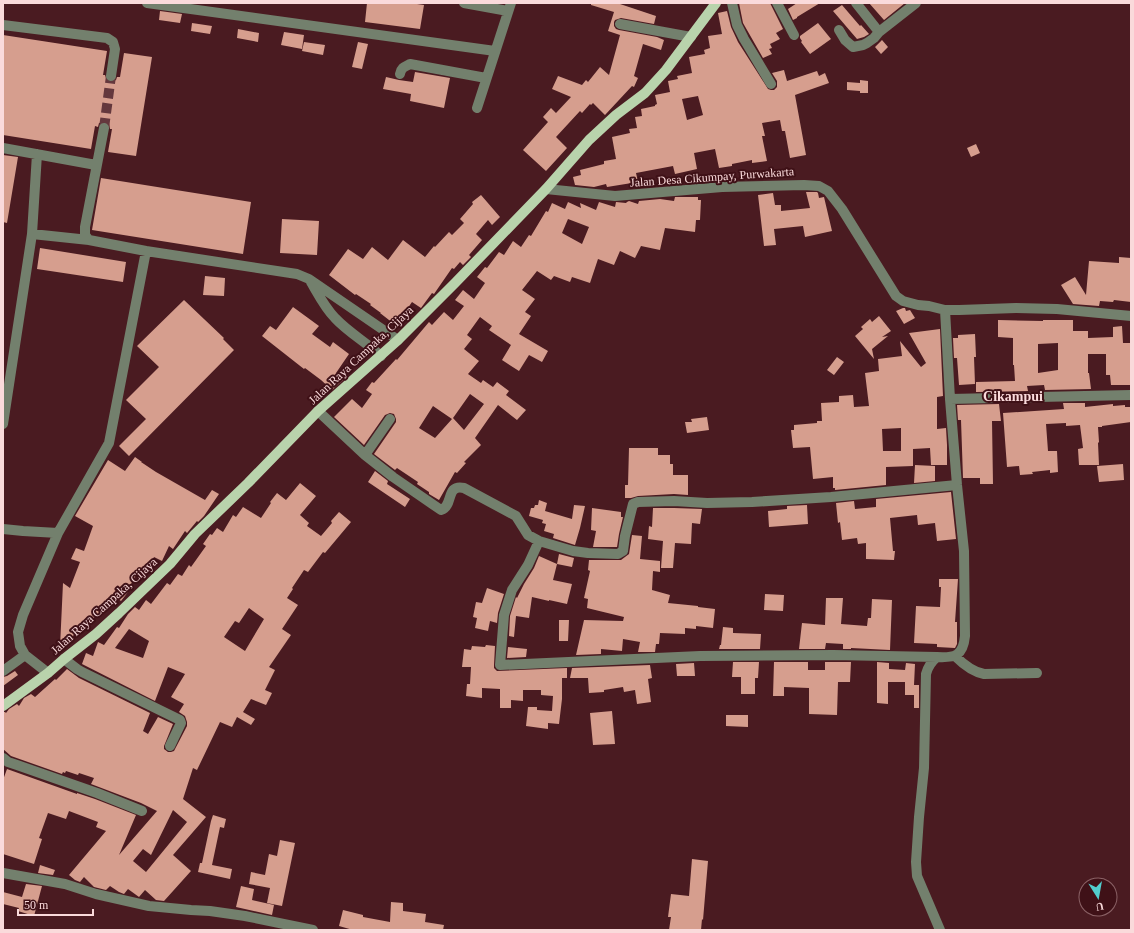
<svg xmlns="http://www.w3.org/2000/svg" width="1134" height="933" font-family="'Times New Roman',serif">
	<rect width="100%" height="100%" fill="#4a1b21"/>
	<!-- building -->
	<path fill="#d69e8e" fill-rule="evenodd" d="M367 3H410L424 5 420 29 365 22Z
		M591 3H617L656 16 654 24 621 18 615 20 614 22V26L616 29 619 30 657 37 664 40 661 50 643 44 634 76 638 78 634 87 632 86 605 115 593 103 591 105 590 104 582 113 580 111 556 137 567 148 546 171 523 150 548 122 543 117 551 108 556 113 571 97 552 89 558 76 582 85 586 80 588 82 600 67 609 75 620 35 608 31 614 12 591 5Z
		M739 3H770L783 29 776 33 780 39 770 44 772 48 769 49 772 54 763 58 743 23Z
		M797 3H820L797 17V18L793 20 788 9Z
		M869 3H905L884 20Z
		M842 5 860 26 861 25 869 34 864 37 857 39 833 11Z
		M160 11 182 14 180 23 159 20Z
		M727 11 731 27 738 42 768 89 771 90H774L777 87V81L772 73 784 70 787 81 817 71 819 76 825 73 829 83 795 95 806 155 790 158 785 131H782L780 120 762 123 765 136H762L767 161 752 163V160L732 164V166L719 168 715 149 694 153 697 169 675 174 673 166 636 173 638 182 607 187 606 184 594 187 575 185 573 177 581 175 580 170 604 164V161L616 159 612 137 630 133 629 129 637 128 635 117 642 116 641 109 655 106V105L657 104 655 95 670 92 668 81 678 79 677 76 692 73 689 57 705 54 704 50 710 48 708 36 722 34 718 13ZM698 96 703 115 687 120 682 99Z
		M192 23 212 26 210 34 191 31Z
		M818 23 831 39 810 54 801 42 802 41 800 38V36Z
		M238 29 259 33 258 42 237 38Z
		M284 32 304 35 302 49 281 45Z
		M3 35 107 51 103 75H105L107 81 110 82 116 80 117 77H120L124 53 152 57 136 156 108 152 112 129H110L109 123 105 122 99 123 98 127 95 126 91 149 3 135Z
		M882 40 888 47 881 54 875 47Z
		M304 42 325 45 323 55 302 51Z
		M358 42 368 44 362 69 352 67Z
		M415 72 450 78 444 108 410 101 411 94 383 89 386 77 399 80 413 82Z
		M860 80 868 81V93H860V91L847 90V82L860 83Z
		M976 144 980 153 971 157 967 148Z
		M3 155 18 157 7 223 3 222Z
		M101 178 251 202 243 254 92 230Z
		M806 192H817L818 193 819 198 824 197 832 231 805 237 803 226 774 229 776 245 764 246 758 195 773 193 775 205H781V211L810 208Z
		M481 195 500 217 492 225 488 220 476 234 482 240 469 255 471 257 463 265 460 262 454 269 452 268 434 294 432 293 421 308 412 302 403 315 406 317 398 327 380 313H381L370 305 371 304 356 294 355 295 329 275 348 249 363 259 372 247 388 260 403 240 425 257 434 246 435 247 449 232 452 235 464 223 460 219 473 204 472 202Z
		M675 197H698V200H701L700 220H696L695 232 665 228 660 250 641 246 635 258 620 251 614 265 598 259 590 283 572 277 570 282 554 276 551 280 537 271 522 290 535 299 525 312 531 316 519 334 548 351 542 362 529 355 519 371 502 360 511 345 489 330 492 326 480 317 467 335 472 339 464 349 479 361 468 374 481 383 483 380 493 387 497 382 509 391 506 395 526 410 517 420 498 405 475 438 481 445 464 462 466 463 457 473 455 472 439 500 429 494V492L417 484 418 482 397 468 395 470 374 454 396 422V419L394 414 390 413 385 415 364 445 334 417 352 399 362 408 372 394 366 390 372 382 374 383 396 359 397 360 429 322 432 325 444 312 453 320 464 306 455 300 463 290 474 299 485 283 477 277 485 267 487 268 499 252 504 255 513 241 521 247 529 235 531 236 546 211 548 212 552 203 565 209 568 202 581 208 580 203 596 210 599 202 615 207 616 202 626 203 627 202 629 201 638 204 639 201 660 199 674 201ZM568 219 589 227 582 244 562 233ZM470 394 484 404 464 430 453 418ZM433 406 452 419 435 438 419 428Z
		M282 219 319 221 317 255 280 253Z
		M40 248 126 262 123 282 37 269Z
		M1119 257 1131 258V302L1114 300 1113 302 1100 301 1099 306 1073 304 1061 285 1075 277 1086 295 1089 261 1119 263Z
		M205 276 225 278 224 296 203 295Z
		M184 300 224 338 223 339 234 350 129 456 119 446 146 419 126 400 159 367 137 346Z
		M293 307 319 326 312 334 330 347 333 342 349 354 336 373 343 380 332 390 321 380 305 368 304 369 262 336 270 326 276 330Z
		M903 308H905L906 311 910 310 915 318 904 324 896 311Z
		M879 316 891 331 882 337 888 336 872 349 874 359 855 336 863 329 861 327 870 319 872 322Z
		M998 320 1043 321V320H1073V331H1088V338L1113 337V327L1122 326 1123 343H1131V385H1111L1110 375H1106V354H1088V373H1089L1091 389 1045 390 1044 385 1027 386 1028 391 976 392V382L1015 381 1014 365H1013V338L998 337ZM1058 343V370L1038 373V344Z
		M940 329 943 396 937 397V429L946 428 947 445V465H931L930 448 913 449V466L886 467V485L835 490V488H833V477L813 479 810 447 793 448 791 430H794V425L817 423V421H822L821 403 839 402V396L853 395 854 407 869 406 865 373 879 371 878 359 902 356 900 341 921 367 926 363 909 333ZM901 428V451H883L882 429Z
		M975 334 976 357H974L975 384 959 385 957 358H954L953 338H958V335Z
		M837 357 844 362 834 375 827 370Z
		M1063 403H1085V407L1113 404V406L1125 405V407H1131V422L1102 426V427H1098L1099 442 1098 443 1099 465H1079L1078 449 1083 448 1080 425 1066 426V423L1046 424 1048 451H1057L1058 472 1050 473V470L1032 472 1033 474 1020 475 1019 466 1007 467 1003 413 1064 409Z
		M999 404 1001 421H992L993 484H980V478H963L961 420H958L957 405Z
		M707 417 709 430 687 433 685 422H692L691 419Z
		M629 448H658V455H670V464H673V475H688V495L674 494 638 496 631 498H625V485H628Z
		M135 457 142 462H141L156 472 205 500 212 490 219 494 204 516 198 522 197 521 187 533 185 531 173 549 169 546 162 561 154 557 146 572 140 568 127 591 128 592 121 601 113 595 105 608 60 647 63 583 70 588 80 562 71 559 76 548 84 551 93 526 75 516 108 460 125 471Z
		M1123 464 1124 480 1099 482 1097 466Z
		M915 465 935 466V481L914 483Z
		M375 471 388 481 387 484 410 499 405 507 368 482Z
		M300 483 316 496 300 515 309 523 307 526 321 536 332 523 331 521 339 512 351 522 325 553 323 552 308 572 304 570 292 588 293 589 287 598 298 605 282 629 291 635 269 667 275 670 265 690 272 693 266 705 251 699 243 712 255 719 251 725 237 717 232 727 220 722 197 770 193 768 183 799 206 817 173 855 191 871 164 901 156 900 145 890 139 897 128 889 124 894 119 892 110 886 106 890 94 887 84 877 80 882 75 880 69 875 106 831 96 827 98 822 69 811 66 819 48 813 39 838 42 839 34 864 3 854V780L7 769 77 794V793L95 799 136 815 119 855 157 811 141 803 91 784 94 778 79 773 78 775 66 771 65 773 63 772 62 774 11 756 3 749V712H5L6 713 9 709 17 704 19 706 24 698 31 694 35 697 55 679 56 680 67 669 79 678 150 713 143 731 148 734 158 717 173 724 164 746V749L168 752H171L174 751 187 726V722L185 716 179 712 184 704 171 697 185 674 168 667 155 701 82 664 86 653 93 656 98 642 104 645 117 627 119 628 128 614 135 607 139 610 146 600 151 604 167 583 170 585 178 574 182 576 189 565 191 567 206 546 203 544 210 534 212 535 217 528 223 532 233 515 236 517 243 507 261 518 271 503 270 502 277 493 286 500ZM249 608 264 619 245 651 224 637 235 621 239 623ZM129 629 149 641 143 658 115 648ZM173 810 187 822 146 872 133 861 143 849 151 855Z
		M951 492 956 539 937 541 935 523 918 525 917 515 890 518 893 551H895L894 560 866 559V543L858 544 857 538 842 540 840 522 838 523 836 503 854 501 855 509 876 507V499Z
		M539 500 547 503 545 511 572 519 574 505 585 506 580 528 575 545 553 538 554 534 544 531 546 524 542 523 543 520 529 516 531 508H534L535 505H538Z
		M807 505 808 524 769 527 768 511 787 509V506Z
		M592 508 621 512V517H623L619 534 617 547H593L596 531 591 530Z
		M653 508H674L702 509 700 524 692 523 691 544 675 543 673 568H661L663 541 648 539 649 526 652 527Z
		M632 535 642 536 640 559 660 561V572L653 571 652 590 670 595 668 603 698 606V607L715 609 713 628 696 626V629L685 628V634L660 633 659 644H656L655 652H638L640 642 623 639 622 651 601 649V654L576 655 584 620 623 621 624 617 587 608 588 599 584 598 590 571 588 570 589 560H621L629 554Z
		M559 554 574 558 572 567 557 564Z
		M539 556 557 564 553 580 572 584 567 604 549 600V601L532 597 529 618 516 616 514 637 509 636 510 616 516 597 517 598 524 584 534 568Z
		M939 579H958L955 622H957V644L955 648 937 647V644L914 643 916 606 940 607 941 587H939Z
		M487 588 504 594 498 613 497 623 490 621 488 631 475 628 477 618 473 617 476 602 482 603Z
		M765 594 784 595 783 611 764 610Z
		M826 598H843L841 624 867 626 868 618H871L872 599 892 600 890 650 851 648V649H843V644L826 643 825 649H799L802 623 825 625Z
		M559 620H569L568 641H559Z
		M723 627 733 628V633L761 634 760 649H719L720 645H721Z
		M486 645 495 646 494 665V668L497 671 567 668V678H562V699L559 724 548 723V729L526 726 528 707H537V710L552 711 553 696 541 695V690H523V701L511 700V708H500V689L482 688V698L466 696 467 684H470L471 667H462L464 649 471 650 472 646 485 647Z
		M508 647 527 649 526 657 507 658Z
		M733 662H759L758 678H755V694H741V677H732Z
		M774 662H808V670H825V662H851L850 682H838L837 715 809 714V688L784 687V696H773Z
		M877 662 889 663V669L905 670 906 663 915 664 914 685H919V708H914V695H905V682H888V704L877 703Z
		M694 663 695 676H677L676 664Z
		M650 665 652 678 648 679 651 702 637 704 635 690 624 692 623 687 604 690V692L589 693 588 678H570L572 668Z
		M15 671 18 675 3 686V677L7 676Z
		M612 711 615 744 593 745 590 713Z
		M726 715H748V727L726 726Z
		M213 815 226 819 224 828 220 827 212 865 232 869 230 879 198 872 200 863H202L211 821Z
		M280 840 295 843 282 906 267 903 270 888 249 884 251 872 265 875 269 854 277 856Z
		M692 859 708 861 703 920 702 919 701 930H669L671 917H668L671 894 689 896Z
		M40 865 55 870 53 875 38 873Z
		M26 884 42 886 34 916 18 911 19 908 3 904V892L22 897Z
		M241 886 254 889 252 900 274 905 272 915 236 907Z
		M391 902 403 903V911L426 914 425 922 444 925 443 930H353L339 926 343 910 363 915V917L390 922Z"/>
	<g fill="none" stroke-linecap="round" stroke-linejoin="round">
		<!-- minor-tunnel -->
		<path stroke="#64383d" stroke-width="10" stroke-dasharray="10 5" stroke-linecap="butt" d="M104 128 111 76"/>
		<!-- minor -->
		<path stroke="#73806d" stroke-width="10" d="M147 3 495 51
			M464 3 508 11
			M732 3 737 25 744 39 771 84
			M777 3 794 35
			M856 3 879 32
			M620 24 691 37
			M3 25 107 38 113 42 115 49 111 76
			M839 30 845 40 853 47 863 45 867 43 874 38 879 32 916 3
			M400 74C401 68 404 67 410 64L486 78
			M477 108 511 3
			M104 128 85 227V235L89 240 146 251 297 274 309 279 398 340
			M3 148 96 165
			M546 189 615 196 722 187 804 185 819 186 828 191 842 209 896 296 903 301 918 305 929 306 945 310H959L1016 308 1057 309 1131 316
			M32 234 89 240
			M311 282C318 294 325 308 335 318 349 333 366 342 381 356
			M950 399 1131 395
			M318 411 365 455 393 477 441 510C454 506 445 484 464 488L516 516 528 535 539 541 573 551 588 553 618 554 623 551 625 536 633 504 638 502 674 501 707 503 752 502 831 497 957 485
			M3 424 32 234 37 154
			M365 455 390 419
			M3 529 23 531 58 533
			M539 541 528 565 512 590 504 615 500 665 700 656 833 655 937 657
			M955 656C963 664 973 672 984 674L1037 673
			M64 659 77 669 82 672 180 720 181 723 170 746
			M3 671 25 655
			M48 673 25 655 20 646 18 632 23 615 58 533 109 443 146 251
			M3 758 8 762 17 765 97 793 142 811
			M3 873 65 884 96 894 149 906 191 910 210 911 245 916 313 930
			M940 930 917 876 916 862 919 817 924 768 926 674C928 666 931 662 937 657 955 658 963 656 965 636L964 551 957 485 950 399 945 310"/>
		<!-- major -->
		<path stroke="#b9d3ac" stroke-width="10" d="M3 706 48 673 64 659 96 634 119 613 170 564 195 534 248 483 318 411 398 340 455 283 546 189 589 140 616 115 645 93 666 70 716 3"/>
	</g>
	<g text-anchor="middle" stroke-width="4" stroke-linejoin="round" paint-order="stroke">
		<!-- street labels -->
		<g font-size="12" fill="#fadadb" stroke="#3f1117">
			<text transform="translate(712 177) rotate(-4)" y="4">Jalan Desa Cikumpay, Purwakarta</text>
			<text transform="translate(361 355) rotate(-43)" y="4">Jalan Raya Campaka, Cijaya</text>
			<text transform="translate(104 606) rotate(-42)" y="4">Jalan Raya Campaka, Cijaya</text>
		</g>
		<!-- quarter labels -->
		<g font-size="14" font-weight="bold" fill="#fadadb" stroke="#3f1117">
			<text x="1013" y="401">Cikampui</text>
		</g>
	</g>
	<!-- border -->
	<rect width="1134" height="933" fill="none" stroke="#fadadb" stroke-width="8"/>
	<!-- north arrow -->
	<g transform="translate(1098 897) rotate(169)"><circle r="19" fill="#3f1117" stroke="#8a6165"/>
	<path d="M0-3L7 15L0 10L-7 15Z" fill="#52cdcd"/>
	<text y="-6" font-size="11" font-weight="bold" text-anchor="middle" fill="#fadadb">U</text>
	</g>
	<!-- scale -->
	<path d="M18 909v6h75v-6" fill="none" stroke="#fadadb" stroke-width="2"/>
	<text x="24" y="909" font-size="12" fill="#fadadb" stroke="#3f1117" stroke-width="3" paint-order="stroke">50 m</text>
</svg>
